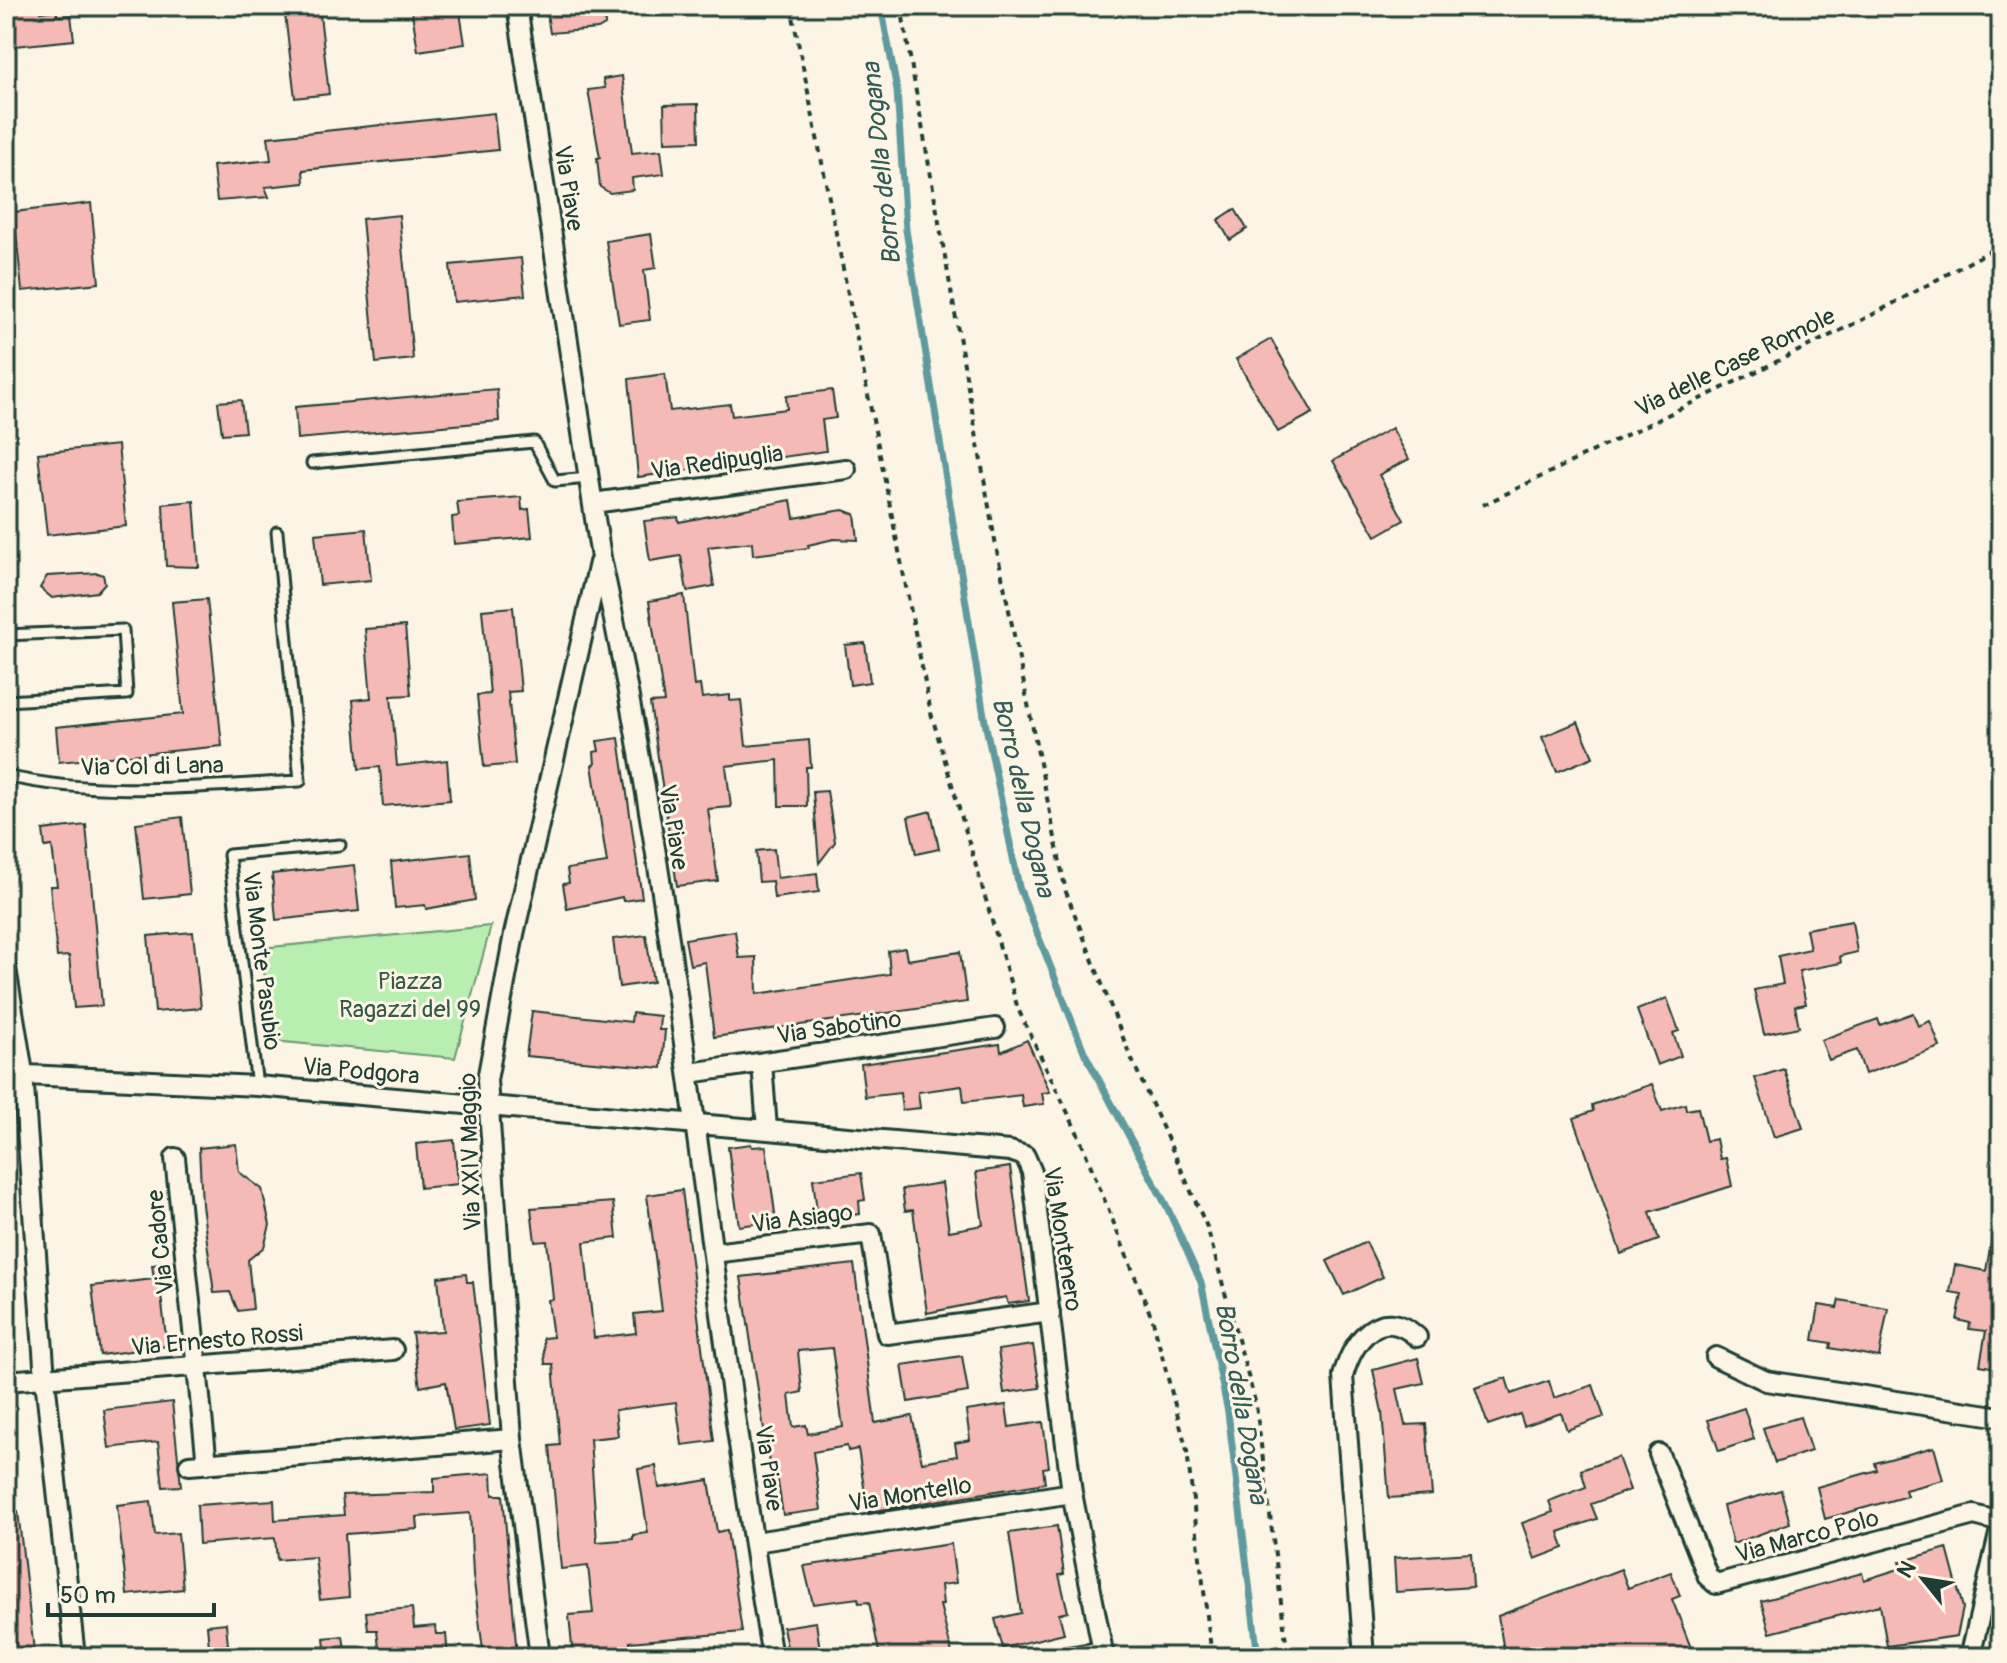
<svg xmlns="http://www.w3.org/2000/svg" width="2007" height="1663" font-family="Pangolin,sans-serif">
	<rect width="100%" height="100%" fill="#fcf5e5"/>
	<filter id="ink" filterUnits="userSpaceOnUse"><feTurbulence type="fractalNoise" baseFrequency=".0125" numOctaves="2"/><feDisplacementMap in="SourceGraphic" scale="16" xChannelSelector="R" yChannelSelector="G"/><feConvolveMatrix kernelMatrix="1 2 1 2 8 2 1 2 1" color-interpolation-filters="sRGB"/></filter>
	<g filter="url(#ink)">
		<!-- green -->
		<path fill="#b8eeb0" stroke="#6c9672" stroke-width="2" d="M491 926 455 1058 273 1041 261 948Z"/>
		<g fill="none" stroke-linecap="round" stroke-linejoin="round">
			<!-- stream -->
			<path stroke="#5e9a9e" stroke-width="7" d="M881 6 897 90 906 230 985 722 1019 887 1085 1054 1167 1207 1201 1282 1228 1412 1258 1657"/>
		</g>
		<!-- building -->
		<path fill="#f5bab5" stroke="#1f3d34" stroke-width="2" fill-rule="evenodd" d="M10 6H40L41 12 57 10V16L71 15 74 40 6 47Z
			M284 6H319L329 94 295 98Z
			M411 6H459L465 44 418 51Z
			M604 9 605 25 598 29 550 33 547 14Z
			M622 76 632 153 661 150 664 174 632 178 633 190 610 193 600 187 597 158H600L588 90 605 88 603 79Z
			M698 104 699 141 665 142 664 105Z
			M494 113 498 150 303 170 304 183 265 187 269 197 217 201 213 166 271 160 268 137Z
			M91 203 99 283 22 291 14 212Z
			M1235 209 1247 229 1230 240 1218 220Z
			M399 215 413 359 376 363 362 219Z
			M651 234 656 268 644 270 650 320 619 324 606 241Z
			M521 258 525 295 454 302 450 265Z
			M1271 339 1313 413 1278 432 1236 359Z
			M665 374 670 411 730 404 732 416 787 409 786 396 832 390 836 418 822 420 826 451 638 477 629 379Z
			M497 389 499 421 297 439 295 407Z
			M241 400 245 432 222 434 218 402Z
			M1392 428 1409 459 1379 475 1404 520 1376 536 1333 461Z
			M118 445 126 526 47 535 38 453Z
			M521 497 522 510 529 509 532 537 454 544 452 517 459 516 457 502Z
			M791 500 794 518 843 510 855 514 858 540 834 539 808 545 809 548 753 555 752 542 708 547 714 586 687 591 681 556 650 561 644 521 678 517 679 522Z
			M194 501 199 567 166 566 163 504Z
			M366 529 371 580 320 585 315 534Z
			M98 573 103 575 105 583 97 592 52 598 40 588 47 576Z
			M684 595 694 686 700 685 702 698 730 695V701L741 700 746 746 809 740 811 767H806L807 806H779L778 760 726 766 731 807 708 809 718 881 677 886 650 703 664 702 649 601Z
			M207 599 222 746 59 762 56 727 183 714 172 602Z
			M513 607 521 691 508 692 515 764 484 767 477 695 490 694 482 610Z
			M405 626 411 695 391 696 397 766 447 760 450 800 383 806 380 767 359 769 353 700 371 698 365 629Z
			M865 643 870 682 850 685 845 645Z
			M1578 722 1593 757 1557 772 1542 737Z
			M619 738 642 898 623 901 622 897 567 909 563 884 569 883 567 869 607 863 592 765 595 764 594 752 599 751 597 741Z
			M827 791 835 842 819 863 813 792Z
			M931 811 939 849 916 854 908 817Z
			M182 817 190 894 144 899 136 823Z
			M86 825 102 1006 74 1008 69 956 57 957 50 886H57L52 846 45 847 43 830Z
			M774 849 777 878 817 873 819 892 774 898 772 881 759 882 756 851Z
			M470 853 475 900 426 909 425 905 395 908 391 862Z
			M354 865 359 911 276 920 272 874Z
			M1852 921 1857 952 1840 956 1841 963 1799 971 1806 1004 1795 1006 1799 1027 1764 1034 1754 990 1783 984 1778 956 1810 949 1806 929Z
			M735 931 739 958 756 957 757 994 890 974 888 951 905 948 907 960 960 952 967 1002 714 1037 705 962 690 965 685 939Z
			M193 932 201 1008 155 1012 148 936Z
			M646 935 653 982 619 987 613 939Z
			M1667 998 1679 1031 1673 1033 1681 1056 1657 1065 1637 1010Z
			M532 1011 631 1022 632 1013 660 1016 659 1030H665L662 1068 526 1056Z
			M1913 1013 1918 1026 1930 1021 1940 1047 1865 1074 1857 1050 1829 1060 1821 1040 1878 1019 1880 1025Z
			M1027 1040 1050 1092 1042 1093 1044 1104 1023 1107 1021 1095 964 1102 962 1086 918 1092 920 1108 902 1110 900 1093 865 1097 861 1064 1000 1044 1001 1052Z
			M1784 1069 1803 1128 1774 1137 1755 1078Z
			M1652 1084 1662 1111 1685 1104 1686 1110 1698 1108 1706 1141 1716 1139 1720 1159 1726 1158 1732 1186 1650 1212 1659 1240 1621 1254 1574 1118 1593 1111 1592 1105Z
			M454 1140 458 1184 420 1188 416 1144Z
			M236 1144 239 1172 262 1189 270 1225 264 1247 248 1260 253 1309 238 1311 230 1292 214 1293 202 1205 199 1148Z
			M751 1144 752 1147 766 1146 776 1221 739 1226 728 1147Z
			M1010 1167 1029 1301 1008 1304 1006 1297 927 1313 913 1210 905 1211 902 1189 942 1183 949 1231 983 1225 976 1172Z
			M861 1173 865 1200 859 1201 860 1214 818 1219 813 1179Z
			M682 1190 714 1441 682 1445 676 1402 615 1410 618 1436 590 1439 597 1542 633 1539V1535L648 1533 638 1469 656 1466 659 1488 709 1480 717 1532 727 1530 742 1632 630 1642 631 1653 573 1657 569 1615 593 1613 588 1566 561 1569 550 1446 560 1445 553 1364H545L543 1338 553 1337 548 1300 553 1299 547 1241 535 1242 531 1208 613 1202 617 1238 584 1242 594 1338 636 1333 634 1314 662 1311 647 1195Z
			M1992 1237 2001 1238V1369L1980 1365 1986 1331 1969 1329 1970 1323 1957 1320 1962 1294 1950 1292 1955 1265 1986 1271Z
			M1366 1242 1383 1277 1344 1295 1327 1261Z
			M174 1262 176 1284 160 1286 167 1346 100 1355 92 1286 154 1279 152 1265Z
			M854 1264 875 1423 912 1416 922 1462 957 1456 955 1443 970 1440 966 1411 1006 1405 1009 1427 1043 1422 1049 1467 1043 1468 1045 1483 868 1512 858 1449 848 1451 847 1446 813 1452 821 1510 783 1515 776 1469 770 1470 741 1277ZM832 1348 843 1427 808 1434 806 1425 793 1427 789 1395 802 1392 798 1351Z
			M466 1274 467 1282H473L490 1425 454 1430 446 1382 420 1387 412 1333 443 1331 438 1277Z
			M1839 1300 1888 1308 1879 1357 1830 1348 1831 1343 1813 1340 1819 1305 1837 1308Z
			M1033 1345 1040 1388 1004 1393 998 1350Z
			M962 1356 968 1392 908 1402 902 1365Z
			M1418 1358 1424 1383 1397 1389 1405 1425 1426 1424 1432 1495 1389 1498 1382 1412 1373 1370Z
			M1506 1378 1511 1394 1549 1381 1554 1398 1593 1385 1604 1417 1567 1430 1561 1413 1524 1426 1520 1414 1488 1425 1475 1388Z
			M172 1402 181 1486 163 1487 158 1442 109 1448 104 1410Z
			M1744 1408 1754 1439 1719 1451 1708 1420Z
			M1800 1417 1811 1451 1775 1463 1763 1428Z
			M1934 1447 1943 1480 1905 1490 1907 1496 1825 1519 1817 1487 1877 1470 1875 1463Z
			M1618 1457 1630 1490 1591 1504 1597 1519 1559 1532 1564 1548 1535 1559 1522 1523 1553 1512 1549 1501 1586 1487 1581 1470Z
			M492 1473 493 1495H503L517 1655 484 1657 473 1575 470 1513 417 1517 418 1529 345 1534 349 1597 320 1600 315 1557 277 1560 275 1538 199 1544 197 1505 274 1500 275 1520 344 1515 342 1495 434 1492V1478Z
			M1781 1490 1790 1523 1733 1544 1723 1506Z
			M151 1501 155 1535 178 1533 183 1589 127 1595 117 1505Z
			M18 1511 34 1651 6 1654V1512Z
			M1057 1526 1064 1574 1059 1575 1068 1612 1059 1614 1064 1633 1003 1648 995 1619 1021 1613 1009 1533Z
			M951 1544 956 1583 941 1585 943 1605H940L953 1657H880L869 1602 859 1603 858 1598 813 1604 804 1566Z
			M1947 1548 1963 1608 1957 1636 1887 1646 1880 1605 1770 1633 1761 1601 1862 1573 1864 1580 1902 1568 1900 1562Z
			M1471 1553 1473 1587 1396 1592 1394 1558Z
			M1621 1569 1628 1588 1671 1572 1680 1596 1672 1599 1691 1648 1666 1657H1505L1498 1616Z
			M412 1608 414 1628 435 1626 436 1634H446L448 1657H380L377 1630H368L366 1612Z
			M816 1622 821 1657H789L783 1627Z
			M226 1623 228 1645 209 1647 207 1625Z
			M343 1636 346 1657H326L324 1638Z"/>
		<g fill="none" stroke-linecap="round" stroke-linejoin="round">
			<defs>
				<path id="service" d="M312 463 534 442 555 481 589 478
					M6 635 123 630 127 694 6 701
					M6 776C103 798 202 786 300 781L277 532
					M257 1086 229 855 340 845"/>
				<path id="minor" d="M517 6 601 558C680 921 710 1291 772 1657
					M593 503 846 469
					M6 968 23 1073 45 1379 75 1657
					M762 1063 767 1129
					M690 1073 995 1028
					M6 1074 257 1086 1010 1151 1025 1156 1032 1172 1072 1493 1104 1657
					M175 1158 207 1464
					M713 1253 871 1234 887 1334 1050 1312
					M1716 1357 1766 1381 2001 1417
					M6 1381 393 1350
					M1659 1454 1708 1577 1716 1584 1974 1515 2001 1522
					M189 1465 512 1439
					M755 1542 1072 1493
					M540 1657 512 1439 487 1080 514 934 599 563
					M1069 1657 1103 1651
					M1364 1657 1343 1376C1353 1341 1380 1303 1417 1337
					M1970 1657 2001 1526"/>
			</defs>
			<!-- service casing -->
			<use href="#service" stroke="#1f3d34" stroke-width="15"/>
			<!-- minor casing -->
			<use href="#minor" stroke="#1f3d34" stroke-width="24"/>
			<!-- path -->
			<path stroke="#1f3d34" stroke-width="4" stroke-dasharray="6 6" stroke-linecap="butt" d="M791 6 931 713 1018 1009 1078 1134 1153 1321 1187 1451 1212 1657
				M901 6 995 541 1066 892 1129 1053 1207 1227 1256 1405 1288 1657
				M1483 505 1870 316 2001 245"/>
			<!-- service -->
			<use href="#service" stroke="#fcf5e5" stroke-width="9"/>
			<!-- minor -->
			<use href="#minor" stroke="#fcf5e5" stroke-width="18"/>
		</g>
	</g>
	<g text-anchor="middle" stroke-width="6" stroke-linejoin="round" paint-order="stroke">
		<!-- street labels -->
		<g font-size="24" fill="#1f3d34" stroke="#fcf5e5">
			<text transform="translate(569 188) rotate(81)" y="8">Via Piave</text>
			<text transform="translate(1735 362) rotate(-26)" y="8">Via delle Case Romole</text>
			<text transform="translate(717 462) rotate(-8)" y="8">Via Redipuglia</text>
			<text transform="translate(152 766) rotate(-1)" y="8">Via Col di Lana</text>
			<text transform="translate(674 827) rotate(81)" y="8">Via Piave</text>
			<text transform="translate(262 961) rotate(83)" y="8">Via Monte Pasubio</text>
			<text transform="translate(839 1027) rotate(-8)" y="8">Via Sabotino</text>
			<text transform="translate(361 1071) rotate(5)" y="8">Via Podgora</text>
			<text transform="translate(470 1152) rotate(-92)" y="8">Via XXIV Maggio</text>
			<text transform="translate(802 1218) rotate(-7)" y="8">Via Asiago</text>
			<text transform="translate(1063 1239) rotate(81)" y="8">Via Montenero</text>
			<text transform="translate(160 1242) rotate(-96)" y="8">Via Cadore</text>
			<text transform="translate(217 1340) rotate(-5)" y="8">Via Ernesto Rossi</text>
			<text transform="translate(769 1468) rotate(82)" y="8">Via Piave</text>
			<text transform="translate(910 1494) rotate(-9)" y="8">Via Montello</text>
			<text transform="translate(1807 1536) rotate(-15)" y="8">Via Marco Polo</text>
		</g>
		<!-- park labels -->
		<g font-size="24" fill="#365847" stroke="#fcf5e5">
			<text x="410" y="989">Piazza<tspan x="410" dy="28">Ragazzi del 99</tspan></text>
		</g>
		<!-- water labels -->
		<g font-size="26" font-style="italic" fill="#345c57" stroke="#fcf5e5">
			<text transform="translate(881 164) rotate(-96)" y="9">Borro della Dogana</text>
			<text transform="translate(1024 797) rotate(77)" y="9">Borro della Dogana</text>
			<text transform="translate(1242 1403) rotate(80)" y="9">Borro della Dogana</text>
		</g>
	</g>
	<!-- margin -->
	<rect width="2007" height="1663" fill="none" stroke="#fcf5e5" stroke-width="32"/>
	<rect x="16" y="16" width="1975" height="1631" fill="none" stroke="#1f3d34" stroke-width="3" filter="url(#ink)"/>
	<!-- north arrow -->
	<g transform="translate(1923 1579) rotate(300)" stroke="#fcf5e5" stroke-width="6" paint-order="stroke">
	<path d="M0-6L14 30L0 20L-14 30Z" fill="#1f3d34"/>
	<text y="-12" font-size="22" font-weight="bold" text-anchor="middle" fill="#1f3d34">N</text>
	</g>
	<!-- scale -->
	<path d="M48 1603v12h166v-12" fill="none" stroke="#1f3d34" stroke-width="4"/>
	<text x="60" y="1603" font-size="24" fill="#1f3d34" stroke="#fcf5e5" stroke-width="6" paint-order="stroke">50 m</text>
</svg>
